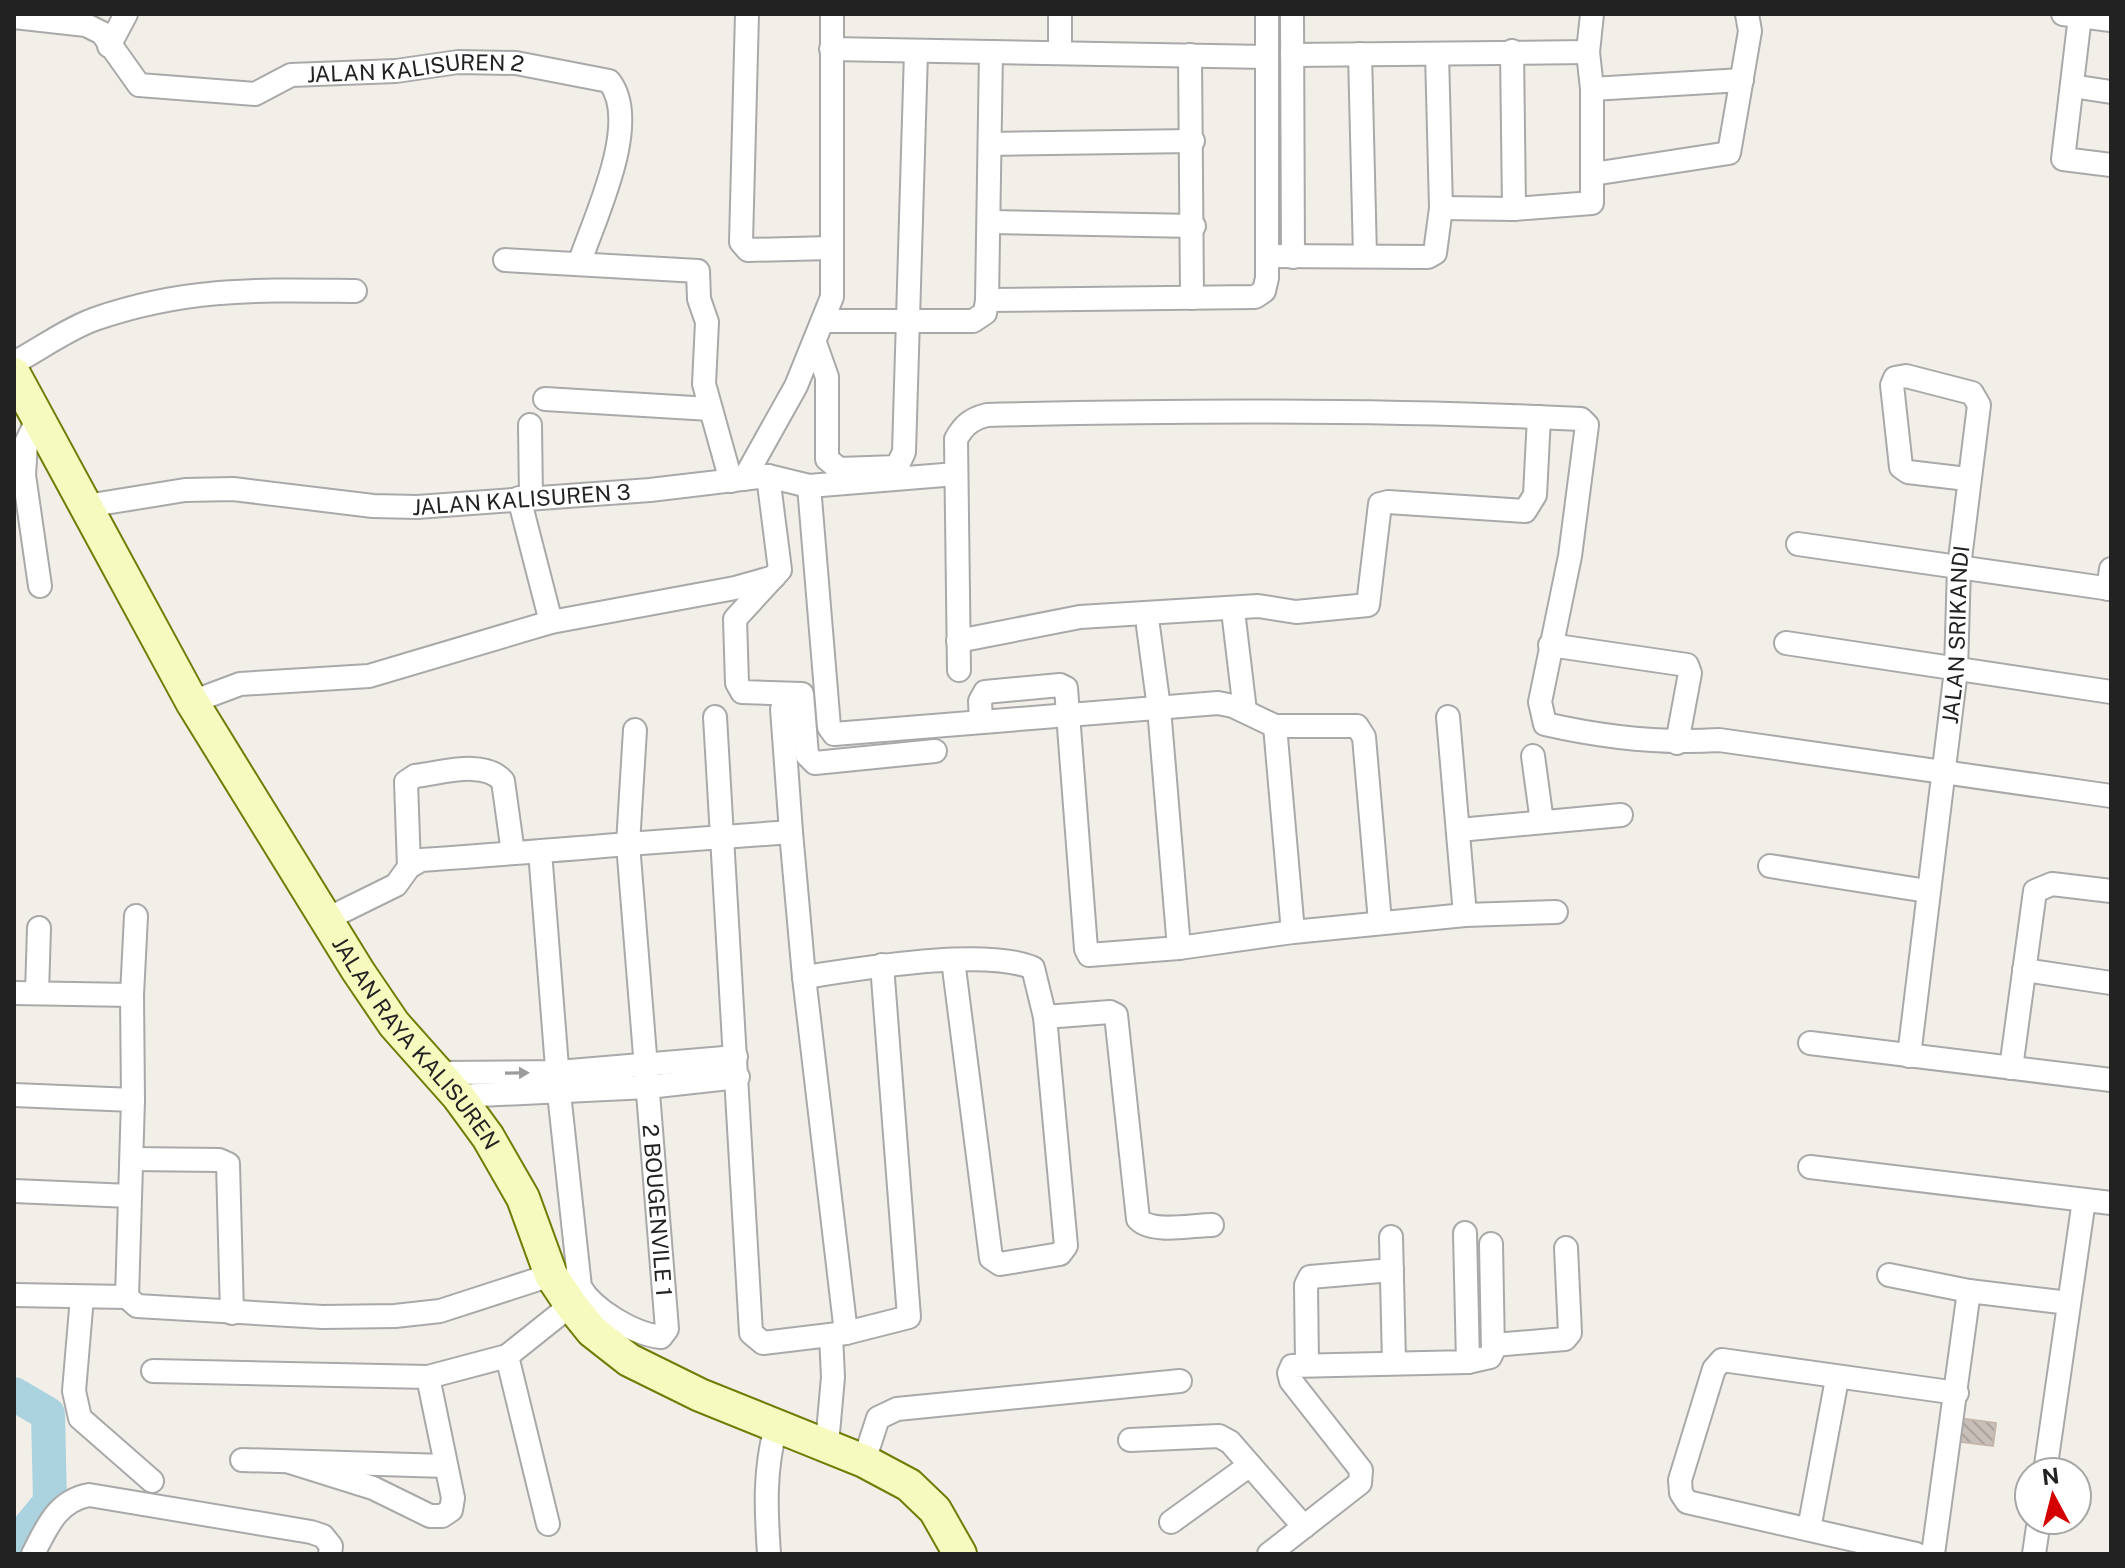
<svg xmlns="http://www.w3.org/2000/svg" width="2125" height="1568" font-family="'Public Sans',sans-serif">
	<defs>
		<pattern id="building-back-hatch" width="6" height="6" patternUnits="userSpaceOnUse" patternTransform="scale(2)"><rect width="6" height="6" fill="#c7bfb8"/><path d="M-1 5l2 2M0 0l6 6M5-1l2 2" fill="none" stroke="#aba49e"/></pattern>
	</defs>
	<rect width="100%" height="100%" fill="#f2efe9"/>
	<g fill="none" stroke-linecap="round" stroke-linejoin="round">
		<!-- river -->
		<path stroke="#aad3df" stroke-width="34" d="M14 1394 48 1414 50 1502 14 1546"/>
	</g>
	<!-- building -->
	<path fill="url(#building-back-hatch)" stroke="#c4b6ab" stroke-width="2" d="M1958 1418 1996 1423 1993 1446 1953 1441Z"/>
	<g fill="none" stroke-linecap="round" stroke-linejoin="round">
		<defs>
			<g id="minor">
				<path d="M747 14 741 242 748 250 831 248"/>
				<path d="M1292 14 1293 257"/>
				<path d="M2063 14 2111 20"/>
				<path d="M2080 16 2063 159 2111 165"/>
				<path id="s1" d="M14 17 86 25 102 33 139 85 255 94 291 75 396 71 458 62 516 63 609 81C642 122 594 219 579 264"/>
				<path d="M109 46 126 14"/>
				<path d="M831 49 1267 57"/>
				<path d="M1060 51V14"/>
				<path d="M1512 51 1514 209"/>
				<path d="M1360 54 1365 256"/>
				<path d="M1190 55 1192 298"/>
				<path d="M1292 55 1588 52"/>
				<path d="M2072 86 2111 92"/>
				<path d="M1592 89 1742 80"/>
				<path d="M990 144 1193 141"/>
				<path d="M1593 174 1729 153 1750 31 1747 14"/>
				<path d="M1441 208 1514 209 1592 203V89L1588 52 1592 14"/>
				<path d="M989 222 1194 226"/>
				<path d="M1267 256 1428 257 1435 253 1441 208 1437 54"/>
				<path d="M505 260 698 271 699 299 707 322 704 384 731 481"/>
				<path d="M987 300 991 52"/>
				<path d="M825 321H973L985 313 987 300 1255 297 1264 291 1267 278V14"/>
				<path d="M815 343 827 377V459L839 469 897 467 904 452 916 52"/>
				<path d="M14 363C40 349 67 329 95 319 187 287 260 290 355 291"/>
				<path d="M545 399 710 409"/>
				<path d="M39 416 26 443 24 475 40 586"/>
				<path d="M530 425 531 498"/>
				<path d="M768 476 780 570 735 619 737 683 742 692 802 694 807 755 815 763 935 751"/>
				<path d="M744 479 796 386 832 297V14"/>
				<path d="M809 486 829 727 834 734 1218 703 1233 706 1275 726H1357L1364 737 1380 922"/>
				<path d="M519 498 551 622"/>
				<path id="s2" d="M86 506 185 490 233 489 373 506 417 507 650 490 768 476 809 486 956 474"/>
				<path d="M1798 544 2111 589"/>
				<path d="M2108 589 2111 569"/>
				<path d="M1234 619 1245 711"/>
				<path d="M1148 626 1159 708 1179 948"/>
				<path d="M958 641 1080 617 1258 606 1296 612 1368 605 1380 504 1388 502 1525 511 1535 495 1539 417"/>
				<path d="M1786 643 2111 692"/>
				<path d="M1550 645 1687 665 1690 673 1677 743"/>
				<path d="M959 670 956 439C964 425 971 419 987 415 1185 410 1383 409 1581 419L1587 425 1570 556 1540 702 1545 724C1602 737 1661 744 1719 740L2111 796"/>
				<path d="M192 702 240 684 369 676 551 622 735 588 774 577"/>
				<path d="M782 709 791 832"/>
				<path d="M715 717 751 1333 763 1343 846 1333 909 1317 882 965"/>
				<path d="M1448 717 1465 915"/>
				<path d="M981 722 980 701 985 692 1060 685 1066 688 1086 949 1089 955 1179 948 1293 932"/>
				<path d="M1275 726 1293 932 1465 915 1556 912"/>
				<path d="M635 730 628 844 791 832 804 977C859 969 984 947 1033 968L1045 1017 1110 1012 1116 1015 1138 1219C1152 1234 1192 1225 1212 1225"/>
				<path d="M1533 756 1542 822"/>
				<path d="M1459 830 1621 815"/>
				<path d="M1770 866 1927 891"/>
				<path d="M409 867 406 782 415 776C442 773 484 759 503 781L513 853"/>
				<path id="s3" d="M327 919 396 885 409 867 421 860C490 855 559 850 628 844L667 1329 661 1337C634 1334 593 1310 580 1287L559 1093 540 851"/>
				<path d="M953 960 991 1258 1000 1264 1060 1254 1066 1246 1045 1017"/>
				<path d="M2024 970 2111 983"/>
				<path d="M804 977 846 1333"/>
				<path d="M14 993 132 995 136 916"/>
				<path d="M37 993 39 928"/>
				<path d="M132 995 133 1100"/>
				<path d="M1810 1043 2111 1080"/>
				<path id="s4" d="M1909 1056 1956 670 1959 567 1979 405 1972 393 1906 376 1895 378 1892 385 1901 467 1908 472 1967 479"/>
				<path d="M2011 1068 2035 891 2052 884 2111 891"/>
				<path d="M439 1073 558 1072 736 1057"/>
				<path d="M14 1095 133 1100 127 1297 137 1306 323 1317 395 1316 440 1311 551 1275"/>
				<path d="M458 1096 648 1087 738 1077"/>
				<path d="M132 1159 219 1160 228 1164 232 1313"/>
				<path d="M1810 1167 2111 1203"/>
				<path d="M14 1191 130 1196"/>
				<path d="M1391 1237 1394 1362"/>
				<path d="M1889 1275 1969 1291"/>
				<path d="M14 1295 127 1297"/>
				<path d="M82 1297 74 1391 80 1418 152 1481"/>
				<path d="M1494 1345 1565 1339 1570 1333 1566 1248"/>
				<path d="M507 1356 548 1524"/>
				<path d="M1468 1362 1490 1357 1493 1351 1491 1244"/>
				<path d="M1307 1364 1306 1285 1310 1277 1392 1270"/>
				<path d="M153 1371 428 1377 507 1356 571 1305"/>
				<path d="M1130 1440 1219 1436 1230 1442 1304 1527"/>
				<path d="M827 1444 833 1377 831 1336"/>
				<path d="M242 1460 446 1466"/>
				<path d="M864 1461 878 1418 897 1409 1180 1381"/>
				<path d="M290 1462 373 1488 430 1516H442L451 1510 453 1498 428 1377"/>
				<path d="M2045 1472 2084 1200"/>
				<path d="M1171 1522 1250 1465"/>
				<path d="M1809 1529 1837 1379"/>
				<path d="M33 1554C47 1527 57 1501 89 1495L311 1532 323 1536 331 1546 330 1554"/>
				<path d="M769 1554C766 1510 764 1470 776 1427"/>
				<path d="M1269 1554 1360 1483 1361 1470 1291 1381 1289 1373 1292 1366 1468 1362 1465 1233"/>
				<path d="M1916 1554 1687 1502 1681 1493 1680 1480 1714 1369 1722 1360 1957 1393"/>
				<path d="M1933 1554 1969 1291 2069 1303"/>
				<path d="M2034 1554 2039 1520"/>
			</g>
			<g id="secondary">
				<path id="s5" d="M14 374 192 702 358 971 394 1024 458 1096 488 1137 523 1198 551 1275 571 1305 592 1331 629 1360 700 1395 864 1461 909 1485 935 1510 960 1554"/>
			</g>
		</defs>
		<!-- minor casing -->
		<use href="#minor" stroke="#a9a9a9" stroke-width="26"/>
		<!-- secondary casing -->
		<use href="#secondary" stroke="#707d05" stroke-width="36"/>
		<!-- minor -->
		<use href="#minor" stroke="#fff" stroke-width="22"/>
		<!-- secondary -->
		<use href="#secondary" stroke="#f7fabf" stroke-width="32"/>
	</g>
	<!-- one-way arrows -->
	<defs><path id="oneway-solid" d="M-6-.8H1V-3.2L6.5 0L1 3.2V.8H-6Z" transform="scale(2)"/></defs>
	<use fill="#9c9c9c" href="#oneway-solid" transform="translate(517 1073) rotate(-1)"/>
	<g text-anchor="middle" stroke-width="8" stroke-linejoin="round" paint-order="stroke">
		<!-- street labels -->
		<g font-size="22" fill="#222" stroke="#fff">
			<text dy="8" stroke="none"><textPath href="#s1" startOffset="436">JALAN KALISUREN 2</textPath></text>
			<text dy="8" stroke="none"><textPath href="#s2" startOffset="438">JALAN KALISUREN 3</textPath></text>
			<text dy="8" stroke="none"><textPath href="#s4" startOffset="424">JALAN SRIKANDI</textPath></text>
			<text dy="8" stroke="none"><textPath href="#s5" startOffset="782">JALAN RAYA KALISUREN</textPath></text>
			<text dy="8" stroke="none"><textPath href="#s3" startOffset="688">2 BOUGENVILE 1</textPath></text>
		</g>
	</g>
	<!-- border -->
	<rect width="2125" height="1568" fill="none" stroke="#222222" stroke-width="32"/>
	<!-- north arrow -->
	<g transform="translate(2053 1496) rotate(353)"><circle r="38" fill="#ffffff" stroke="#a7a7a7" stroke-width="2"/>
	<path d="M0-6L14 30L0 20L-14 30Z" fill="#d40000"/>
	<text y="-12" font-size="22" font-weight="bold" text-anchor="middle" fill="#222222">N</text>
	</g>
</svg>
